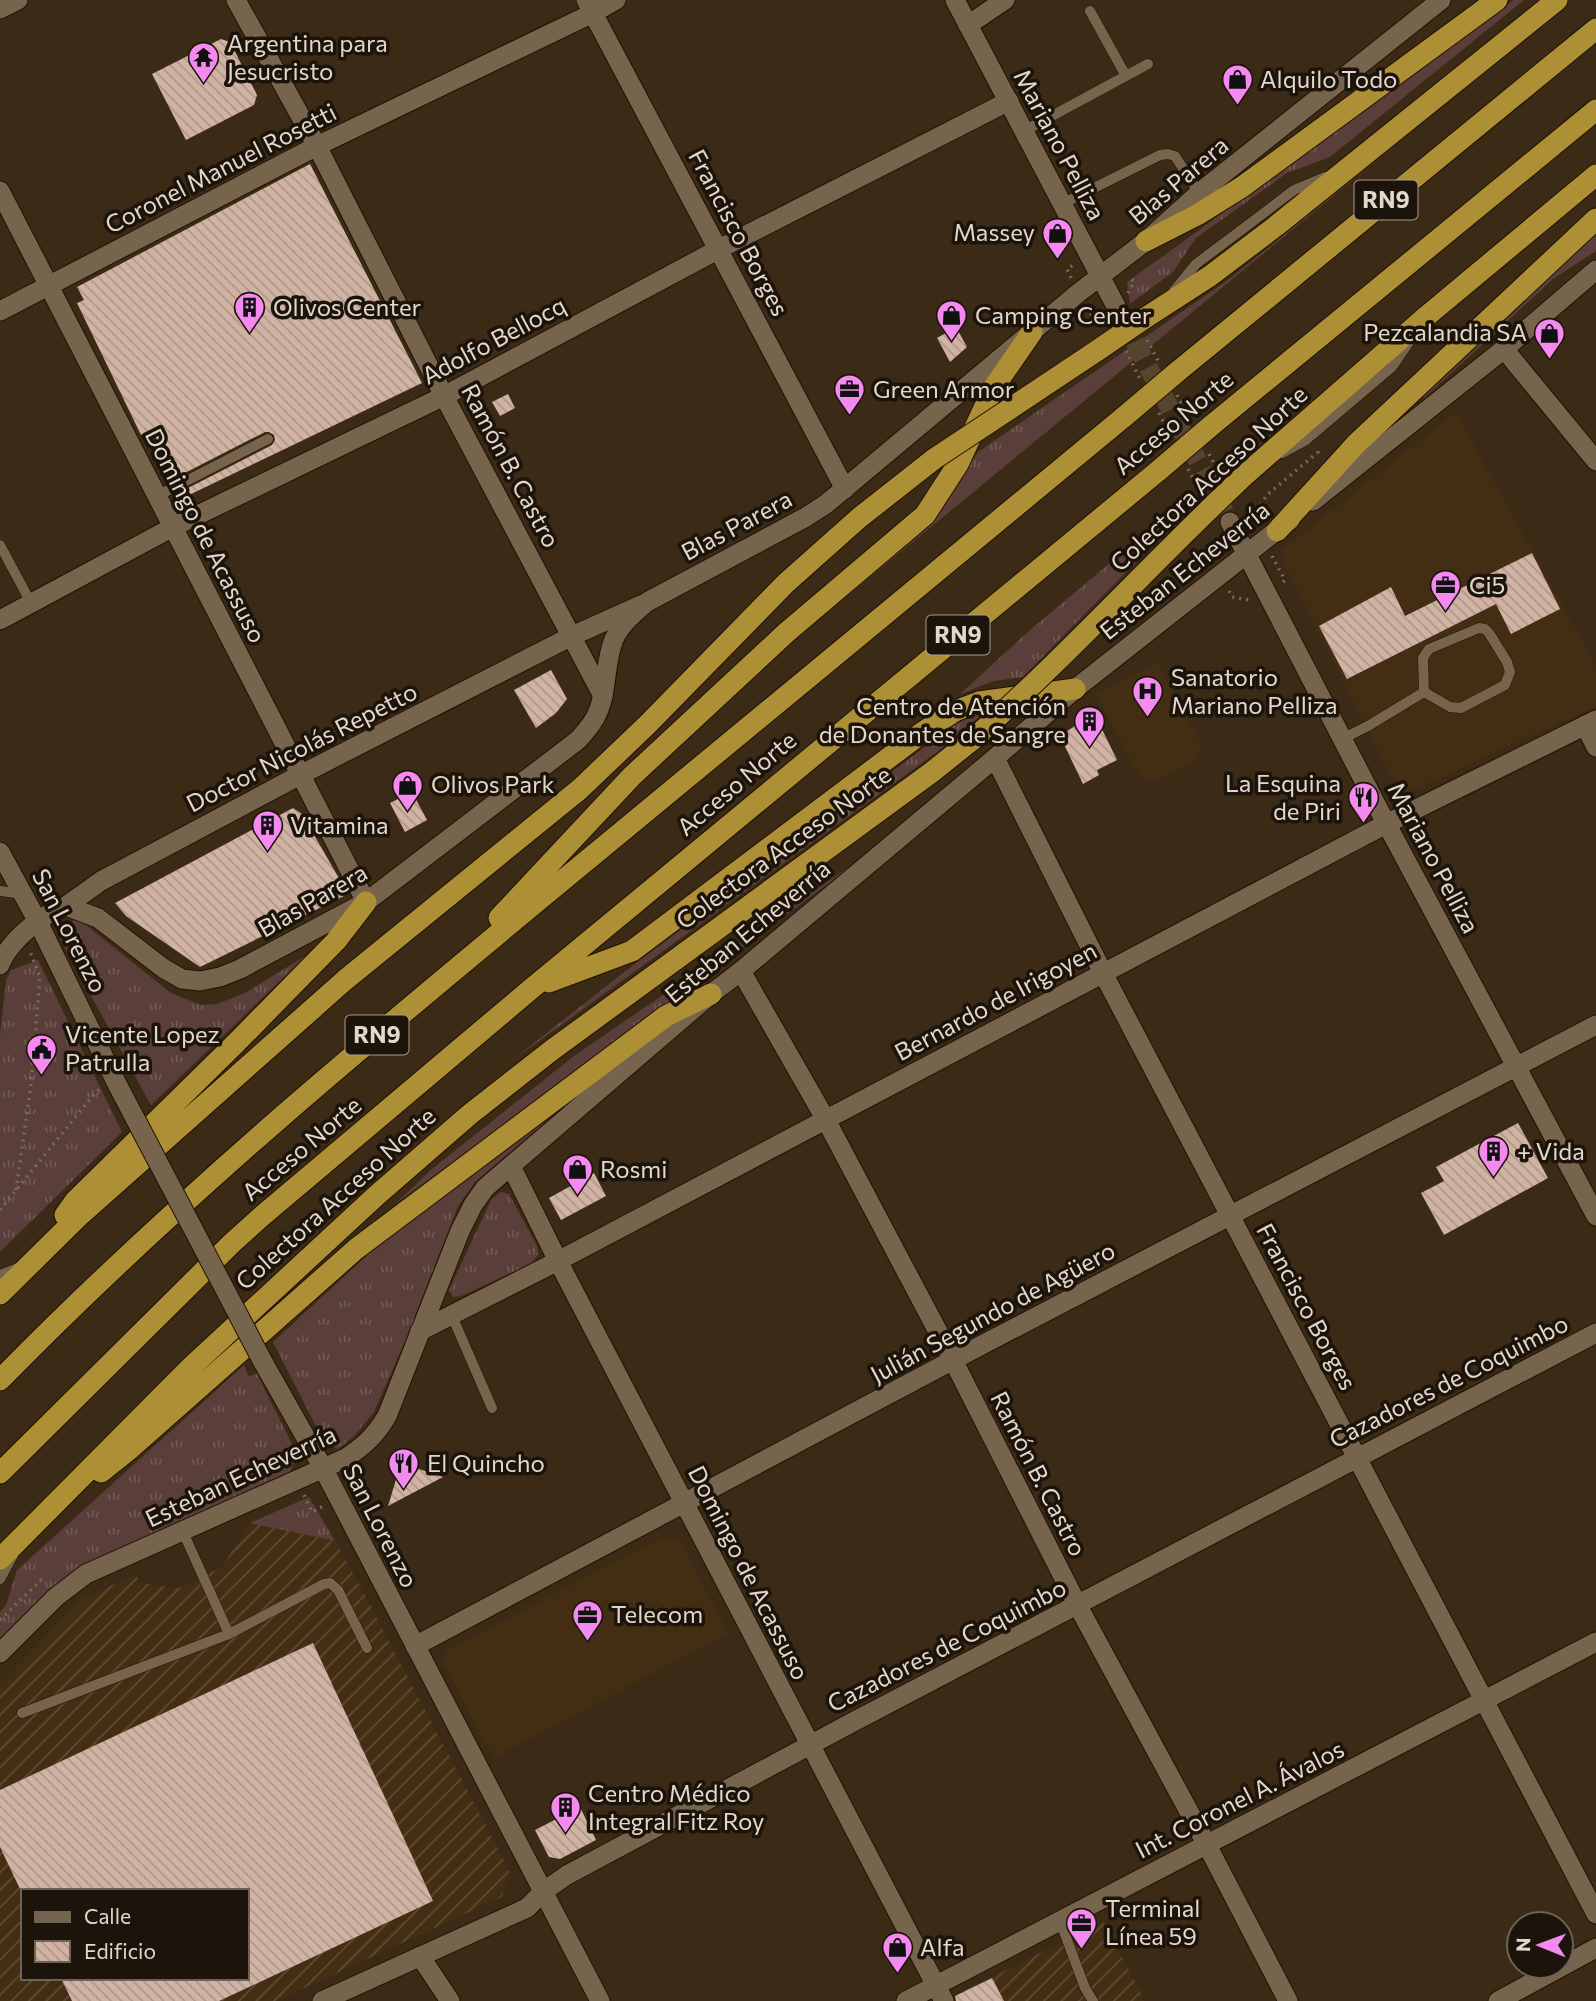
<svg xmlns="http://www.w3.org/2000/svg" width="1596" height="2001" font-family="Commissioner,sans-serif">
	<defs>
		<pattern id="industrial-furrows" width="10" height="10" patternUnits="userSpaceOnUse" patternTransform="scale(1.75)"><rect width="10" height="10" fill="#442e13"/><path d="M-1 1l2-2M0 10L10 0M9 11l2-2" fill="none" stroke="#5f4c34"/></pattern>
		<pattern id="grass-tufts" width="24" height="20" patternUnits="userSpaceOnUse" patternTransform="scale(1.75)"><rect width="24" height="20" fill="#5a3e39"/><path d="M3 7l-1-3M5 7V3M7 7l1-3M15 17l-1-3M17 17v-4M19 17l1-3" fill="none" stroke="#715954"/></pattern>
		<pattern id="building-back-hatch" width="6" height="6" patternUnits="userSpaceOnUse" patternTransform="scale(1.75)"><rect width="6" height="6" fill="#d1b3a3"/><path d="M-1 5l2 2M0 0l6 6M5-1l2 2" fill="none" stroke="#ae968a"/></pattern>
	</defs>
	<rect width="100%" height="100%" fill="#3b2a15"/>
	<!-- built -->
	<path fill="#442e13" d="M1456 412 1596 666V706L1401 796 1284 563 1283 549Z
		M1158 662 1201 743 1196 761 1161 779H1141L1096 694Z
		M664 1536 680 1541 729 1633 494 1758 443 1662 447 1650Z"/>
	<!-- industrial -->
	<path fill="url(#industrial-furrows)" fill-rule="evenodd" d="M250 1523 335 1541 357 1580 510 1872 502 1897 276 2001H0V1684L82 1599 136 1574 140 1583 180 1588 222 1567ZM23 1891H247V1978H23Z
		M1103 1921 1145 2001H963L966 1990Z"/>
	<!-- grass -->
	<path fill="url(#grass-tufts)" d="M1514 0H1524L1330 157 1287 173 1196 238 1173 272 1130 304 1127 282C1257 189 1385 93 1514 0Z
		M1399 142 841 601 938 513 978 452 1228 280Z
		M1596 232V251L1553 279 1424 398 1420 397Z
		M1184 501 1185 512 1023 677 994 681 960 694 1030 630Z
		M987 710 937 752 506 1065 632 966 834 816 955 724Z
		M865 856 567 1079 395 1204 432 1169 574 1056Z
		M76 917 171 993 201 1005 217 1004 245 993 307 955 151 1105 60 939Z
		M38 960 122 1132 0 1252V1034L6 980 11 970Z
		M551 1109V1117L475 1182 458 1206 406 1339 374 1412 355 1435 338 1449 324 1442 273 1342 374 1249 422 1208Z
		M500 1192 509 1194 537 1246 538 1255 531 1264 461 1296 453 1297 449 1290 491 1200Z
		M244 1365 248 1376 257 1374 297 1454 289 1475 79 1570 21 1618 0 1641V1612L6 1605 17 1570Z
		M309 1497 335 1541 250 1523Z"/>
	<!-- building -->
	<path fill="url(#building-back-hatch)" d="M221 39 230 42 257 95 254 105 186 140 152 74Z
		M310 164 422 383 187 496 184 490 272 445 275 440 274 435 269 432H265L177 477 152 430 141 435 77 303 84 300 77 287Z
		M956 327 967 347 950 362 937 338Z
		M508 394 515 408 500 416 492 402Z
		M1532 553 1560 609 1511 634 1496 604 1347 679 1319 626 1391 587 1405 616Z
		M551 670 567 699 556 713 536 728 514 690Z
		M1094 713 1117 760 1097 770 1099 775 1083 784 1060 736Z
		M412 792 427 820 405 832 390 803Z
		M293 808 302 814 348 894 200 967 126 916 115 903Z
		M1518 1123 1548 1178 1444 1235 1421 1193 1444 1181 1436 1167Z
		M594 1173 606 1196 561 1220 549 1198Z
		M401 1463 443 1477 388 1506Z
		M313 1643 433 1901 219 2001H72L61 1978H247V1891H21L0 1847V1790Z
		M580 1807 596 1840 560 1859 549 1857 535 1830Z
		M992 1978 1004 2001H956L955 1996Z"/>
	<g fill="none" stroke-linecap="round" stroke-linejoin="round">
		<!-- tertiary-tunnel -->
		<path stroke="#544430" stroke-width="19" stroke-dasharray="19 10" stroke-linecap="butt" d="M1121 316 1230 522"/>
		<defs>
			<path id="service" d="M1090 11 1126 76
				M1024 131 1148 64
				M1062 204 1160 155 1168 154 1175 156 1199 193
				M1174 291 1196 264 1252 222 1294 190 1325 177
				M1282 453 1306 440 1392 367 1409 342
				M157 496 268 439
				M0 545 31 603
				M1479 628 1485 629 1489 633 1507 662 1510 672 1505 685 1461 708 1450 707 1424 692 1423 658 1429 649Z
				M1342 739 1368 726 1424 692
				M0 891 24 894
				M0 1275 18 1268
				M452 1316 492 1408
				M0 1579 13 1555
				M229 1634 324 1584 330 1583 338 1590 367 1648
				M22 1713 229 1634 183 1532
				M1060 1921 1085 1988 1093 2001"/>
			<path id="minor" d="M236 0 317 146 444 396 603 696
				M586 0 845 489
				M0 9 18 0
				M968 25 1005 0
				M0 191 366 902
				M0 311 317 146 593 13 616 0
				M1504 349 1596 461
				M0 620 173 527 444 396 719 249 1009 101
				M1585 725 1596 747
				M995 758 1103 973 1596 1914
				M66 906 101 881 300 775 572 636 641 605
				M741 971 826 1120 953 1360 1078 1606 1207 1845 1288 2001
				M511 1166 558 1261 944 2001
				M420 1331 558 1261 1386 824 1596 720
				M415 1646 953 1360 1596 1025
				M420 1956 450 2001
				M322 2001 527 1908 544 1891 567 1875 853 1722 1596 1333
				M906 2001 1596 1642
				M1498 2001 1596 1948"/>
			<path id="tertiary" d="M955 0 1119 312
				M1313 501 1504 349 1596 270
				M1230 522 1377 806 1596 1216
				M0 852 38 922 117 1084
				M0 965C8 942 43 913 66 906L98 918 163 968 182 979 200 981 220 977 240 969 366 902 578 740C585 732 593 724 597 714 608 691 604 663 614 639 621 624 634 613 647 602L806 517 826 504 1077 294 1146 241 1199 193 1441 0
				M263 1362 323 1468 600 2001
				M0 1653 56 1597 86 1574 346 1458C365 1445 375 1436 387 1416L460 1231 473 1205 485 1188 711 994 741 971 995 758 1075 689 1290 520"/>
			<path id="motorway" d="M1146 241 1197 215 1242 187 1497 0
				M1142 320 1210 276 1276 226 1557 0
				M1177 372 1596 29
				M1008 410 1098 350
				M1212 425 1596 110
				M1246 474 1428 315 1596 175
				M1277 531 1356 444 1596 219
				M499 918 632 776 787 632 925 515 958 464 994 387 1032 332
				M549 982 632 951 923 732 955 711 979 702 1075 689
				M65 1215 75 1201 236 1043 336 941 366 902
				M0 1294 77 1218 345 980 580 789 648 724 786 583 859 518 934 459
				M0 1380C177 1199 373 1037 568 876 753 722 939 569 1125 416
				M101 1472 131 1448 356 1249 666 1016 711 994
				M0 1473 232 1243 262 1216 531 989 1158 471
				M0 1559 191 1367 377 1195 469 1115 552 1050 932 772 972 740"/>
		</defs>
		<!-- service casing -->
		<use href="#service" stroke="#211201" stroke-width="11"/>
		<!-- minor casing -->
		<use href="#minor" stroke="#211201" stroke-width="21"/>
		<!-- tertiary casing -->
		<use href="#tertiary" stroke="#211201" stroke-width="21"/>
		<!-- motorway casing -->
		<use href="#motorway" stroke="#211201" stroke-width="23"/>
		<!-- path -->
		<path stroke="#796a59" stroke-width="3.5" stroke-dasharray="2 5" stroke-linecap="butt" d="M1071 278 1067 269 1076 263
			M1128 293 1134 282 1129 276
			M1085 311 1087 315 1099 311
			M1147 340 1160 364
			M1126 351 1140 379
			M1177 395 1190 419
			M1159 413 1171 437
			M1209 454 1220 475
			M1188 469 1201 493
			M1258 524 1255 514 1267 495 1318 452 1315 448
			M1272 556 1285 580 1283 582
			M1229 591 1232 597 1249 600
			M39 887 60 889
			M70 948 84 933
			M16 1190 31 1085 40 977 30 951
			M0 1210 95 1093 101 1088
			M353 1473 360 1487 353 1490
			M304 1495 312 1512 325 1505
			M0 1620 41 1580 45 1584"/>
		<!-- service -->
		<use href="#service" stroke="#77644d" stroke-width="10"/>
		<!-- minor -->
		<use href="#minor" stroke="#77644d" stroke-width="19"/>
		<!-- tertiary -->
		<use href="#tertiary" stroke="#77644d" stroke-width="19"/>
		<!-- motorway -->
		<use href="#motorway" stroke="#ad8f36" stroke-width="21"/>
		<defs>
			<path id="tertiary-bridge" d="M117 1084 263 1362"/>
			<path id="motorway-bridge" d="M1098 350 1142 320
				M1125 416 1177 372
				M934 459 1008 410
				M1158 471 1212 425
				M972 740C1068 656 1153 561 1246 474"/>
		</defs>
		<!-- tertiary-bridge casing -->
		<use href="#tertiary-bridge" stroke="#211201" stroke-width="21" stroke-linecap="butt"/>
		<!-- motorway-bridge casing -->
		<use href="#motorway-bridge" stroke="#211201" stroke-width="23" stroke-linecap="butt"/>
		<!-- tertiary-bridge -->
		<use href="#tertiary-bridge" stroke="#77644d" stroke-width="19"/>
		<!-- motorway-bridge -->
		<use href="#motorway-bridge" stroke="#ad8f36" stroke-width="21"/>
	</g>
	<!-- icons -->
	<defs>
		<symbol id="temple-pin" viewBox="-11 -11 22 30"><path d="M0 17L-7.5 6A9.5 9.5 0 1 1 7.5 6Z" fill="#f489ef" stroke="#1c140b"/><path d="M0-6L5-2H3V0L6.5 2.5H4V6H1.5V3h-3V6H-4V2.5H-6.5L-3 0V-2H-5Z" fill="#111"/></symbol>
		<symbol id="shop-pin" viewBox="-11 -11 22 30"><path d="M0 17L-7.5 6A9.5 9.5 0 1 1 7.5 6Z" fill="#f489ef" stroke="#1c140b"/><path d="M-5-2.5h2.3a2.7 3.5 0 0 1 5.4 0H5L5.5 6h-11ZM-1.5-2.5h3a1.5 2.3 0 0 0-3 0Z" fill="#111"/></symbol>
		<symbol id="building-pin" viewBox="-11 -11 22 30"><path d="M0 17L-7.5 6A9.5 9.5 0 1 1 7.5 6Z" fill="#f489ef" stroke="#1c140b"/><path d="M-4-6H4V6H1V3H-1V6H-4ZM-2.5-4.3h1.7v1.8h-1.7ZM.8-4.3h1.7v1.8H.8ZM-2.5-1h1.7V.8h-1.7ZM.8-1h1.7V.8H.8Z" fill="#111"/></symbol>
		<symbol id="office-pin" viewBox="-11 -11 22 30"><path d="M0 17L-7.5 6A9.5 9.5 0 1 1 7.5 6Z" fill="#f489ef" stroke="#1c140b"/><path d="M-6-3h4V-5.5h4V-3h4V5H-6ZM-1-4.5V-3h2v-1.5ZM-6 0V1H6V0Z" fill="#111"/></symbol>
		<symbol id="hospital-pin" viewBox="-11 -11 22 30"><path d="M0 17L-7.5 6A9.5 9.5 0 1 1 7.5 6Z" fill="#f489ef" stroke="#1c140b"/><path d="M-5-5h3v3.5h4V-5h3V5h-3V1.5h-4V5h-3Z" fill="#111"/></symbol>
		<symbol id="restaurant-pin" viewBox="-11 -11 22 30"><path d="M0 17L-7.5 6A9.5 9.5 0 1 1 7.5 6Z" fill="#f489ef" stroke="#1c140b"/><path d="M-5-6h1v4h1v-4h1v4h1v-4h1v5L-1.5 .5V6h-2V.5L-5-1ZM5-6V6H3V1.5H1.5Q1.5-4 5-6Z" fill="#111"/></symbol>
		<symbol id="civic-pin" viewBox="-11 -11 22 30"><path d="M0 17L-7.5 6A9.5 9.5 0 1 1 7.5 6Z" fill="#f489ef" stroke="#1c140b"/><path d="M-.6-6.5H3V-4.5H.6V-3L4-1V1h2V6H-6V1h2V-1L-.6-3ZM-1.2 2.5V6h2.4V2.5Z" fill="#111"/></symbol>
	</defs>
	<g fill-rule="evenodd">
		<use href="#temple-pin" x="186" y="40" width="35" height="47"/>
		<use href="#shop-pin" x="1220" y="62" width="35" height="47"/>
		<use href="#shop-pin" x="1040" y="216" width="35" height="47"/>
		<use href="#building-pin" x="232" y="290" width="35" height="47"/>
		<use href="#shop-pin" x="934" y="298" width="35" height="47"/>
		<use href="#shop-pin" x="1532" y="316" width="35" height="47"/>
		<use href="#office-pin" x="832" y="372" width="35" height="47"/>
		<use href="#office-pin" x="1428" y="568" width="35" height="47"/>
		<use href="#hospital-pin" x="1130" y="674" width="35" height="47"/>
		<use href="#building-pin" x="1072" y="704" width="35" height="47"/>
		<use href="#shop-pin" x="390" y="768" width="35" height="47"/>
		<use href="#restaurant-pin" x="1346" y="780" width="35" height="47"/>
		<use href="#building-pin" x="250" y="808" width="35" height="47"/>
		<use href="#civic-pin" x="24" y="1032" width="35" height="47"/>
		<use href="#building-pin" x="1476" y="1134" width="35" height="47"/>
		<use href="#shop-pin" x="560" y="1152" width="35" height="47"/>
		<use href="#restaurant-pin" x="386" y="1446" width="35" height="47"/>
		<use href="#office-pin" x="570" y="1598" width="35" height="47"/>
		<use href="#building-pin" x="548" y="1790" width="35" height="47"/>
		<use href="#office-pin" x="1064" y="1906" width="35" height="47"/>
		<use href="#shop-pin" x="880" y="1930" width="35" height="47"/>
	</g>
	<g text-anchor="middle" stroke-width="7" stroke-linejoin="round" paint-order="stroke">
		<!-- shield labels -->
		<g fill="#1c140b" stroke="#a79c91" stroke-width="2">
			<rect x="1354.5" y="180.5" width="63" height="39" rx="5"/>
			<rect x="926.5" y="615.5" width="63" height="39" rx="5"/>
			<rect x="345.5" y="1015.5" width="63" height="39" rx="5"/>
		</g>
		<g font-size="23" font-weight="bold" fill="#e2d7cb">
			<text x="1386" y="208">RN9</text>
			<text x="958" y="643">RN9</text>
			<text x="377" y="1043">RN9</text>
		</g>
		<!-- poi labels -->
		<g font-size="24" fill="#e2d7cb" stroke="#1c140b" text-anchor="start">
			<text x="227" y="52">Argentina para<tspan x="227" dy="28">Jesucristo</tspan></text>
			<text x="1260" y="88">Alquilo Todo</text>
			<text x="1035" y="241" text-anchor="end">Massey</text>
			<text x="273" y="316">Olivos Center</text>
			<text x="975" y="324">Camping Center</text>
			<text x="1527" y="341" text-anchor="end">Pezcalandia SA</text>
			<text x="873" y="398">Green Armor</text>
			<text x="1469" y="594">Ci5</text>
			<text x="1171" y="686">Sanatorio<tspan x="1171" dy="28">Mariano Pelliza</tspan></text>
			<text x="1066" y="715" text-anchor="end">Centro de Atención<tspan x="1066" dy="28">de Donantes de Sangre</tspan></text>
			<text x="1341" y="792" text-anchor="end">La Esquina<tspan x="1341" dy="28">de Piri</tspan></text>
			<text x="431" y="793">Olivos Park</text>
			<text x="290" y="834">Vitamina</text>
			<text x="65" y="1043">Vicente Lopez<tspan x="65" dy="28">Patrulla</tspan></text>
			<text x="1517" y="1160">+ Vida</text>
			<text x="600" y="1178">Rosmi</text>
			<text x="427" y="1472">El Quincho</text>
			<text x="611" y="1623">Telecom</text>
			<text x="588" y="1802">Centro Médico<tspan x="588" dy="28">Integral Fitz Roy</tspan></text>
			<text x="1105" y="1917">Terminal<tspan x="1105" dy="28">Línea 59</tspan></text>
			<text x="920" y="1956">Alfa</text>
		</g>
		<!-- street labels -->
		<g font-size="24" fill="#e2d7cb" stroke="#1c140b">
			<text transform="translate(1059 145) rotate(62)" y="8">Mariano Pelliza</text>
			<text transform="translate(221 169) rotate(-27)" y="8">Coronel Manuel Rosetti</text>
			<text transform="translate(1179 181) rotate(-40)" y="8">Blas Parera</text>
			<text transform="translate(738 233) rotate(62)" y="8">Francisco Borges</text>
			<text transform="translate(494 341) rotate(-28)" y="8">Adolfo Bellocq</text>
			<text transform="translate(1174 423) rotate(-40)" y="8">Acceso Norte</text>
			<text transform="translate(510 466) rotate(62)" y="8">Ramón B. Castro</text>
			<text transform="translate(1209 479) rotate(-43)" y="8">Colectora Acceso Norte</text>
			<text transform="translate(737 526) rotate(-28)" y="8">Blas Parera</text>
			<text transform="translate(205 536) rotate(63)" y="8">Domingo de Acassuso</text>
			<text transform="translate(1185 571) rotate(-38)" y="8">Esteban Echeverría</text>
			<text transform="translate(302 748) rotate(-27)" y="8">Doctor Nicolás Repetto</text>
			<text transform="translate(737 784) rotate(-40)" y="8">Acceso Norte</text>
			<text transform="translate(784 848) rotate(-36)" y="8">Colectora Acceso Norte</text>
			<text transform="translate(1433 858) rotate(62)" y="8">Mariano Pelliza</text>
			<text transform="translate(313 901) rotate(-30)" y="8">Blas Parera</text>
			<text transform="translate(69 931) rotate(63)" y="8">San Lorenzo</text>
			<text transform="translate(748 932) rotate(-40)" y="8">Esteban Echeverría</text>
			<text transform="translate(996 1002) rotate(-28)" y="8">Bernardo de Irigoyen</text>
			<text transform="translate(302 1149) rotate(-40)" y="8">Acceso Norte</text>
			<text transform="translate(336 1199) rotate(-42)" y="8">Colectora Acceso Norte</text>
			<text transform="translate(1306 1307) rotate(62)" y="8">Francisco Borges</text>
			<text transform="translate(993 1313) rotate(-28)" y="8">Julián Segundo de Agüero</text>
			<text transform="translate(1449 1382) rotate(-27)" y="8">Cazadores de Coquimbo</text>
			<text transform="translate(1038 1474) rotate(63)" y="8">Ramón B. Castro</text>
			<text transform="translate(241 1477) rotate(-25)" y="8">Esteban Echeverría</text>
			<text transform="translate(380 1526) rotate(63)" y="8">San Lorenzo</text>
			<text transform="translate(748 1573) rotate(63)" y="8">Domingo de Acassuso</text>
			<text transform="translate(947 1646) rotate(-27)" y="8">Cazadores de Coquimbo</text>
			<text transform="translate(1240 1800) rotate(-27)" y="8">Int. Coronel A. Ávalos</text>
		</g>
	</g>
	<!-- legend -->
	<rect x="21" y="1889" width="228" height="91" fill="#1c140b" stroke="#6b6258" stroke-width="2"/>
	<rect x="35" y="1912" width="35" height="10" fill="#77644d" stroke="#6b6258" stroke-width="2"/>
	<text x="84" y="1924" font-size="21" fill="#e2d7cb">Calle</text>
	<rect x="35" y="1941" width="35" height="21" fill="url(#building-back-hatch)" stroke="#6b6258" stroke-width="2"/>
	<text x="84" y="1959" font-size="21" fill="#e2d7cb">Edificio</text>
	<!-- north arrow -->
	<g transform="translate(1540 1945) rotate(271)"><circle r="33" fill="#1c140b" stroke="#6b6258" stroke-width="2"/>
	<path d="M0-5L12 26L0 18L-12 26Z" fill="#f489ef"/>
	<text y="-10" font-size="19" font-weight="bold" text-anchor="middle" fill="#e2d7cb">N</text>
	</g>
</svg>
